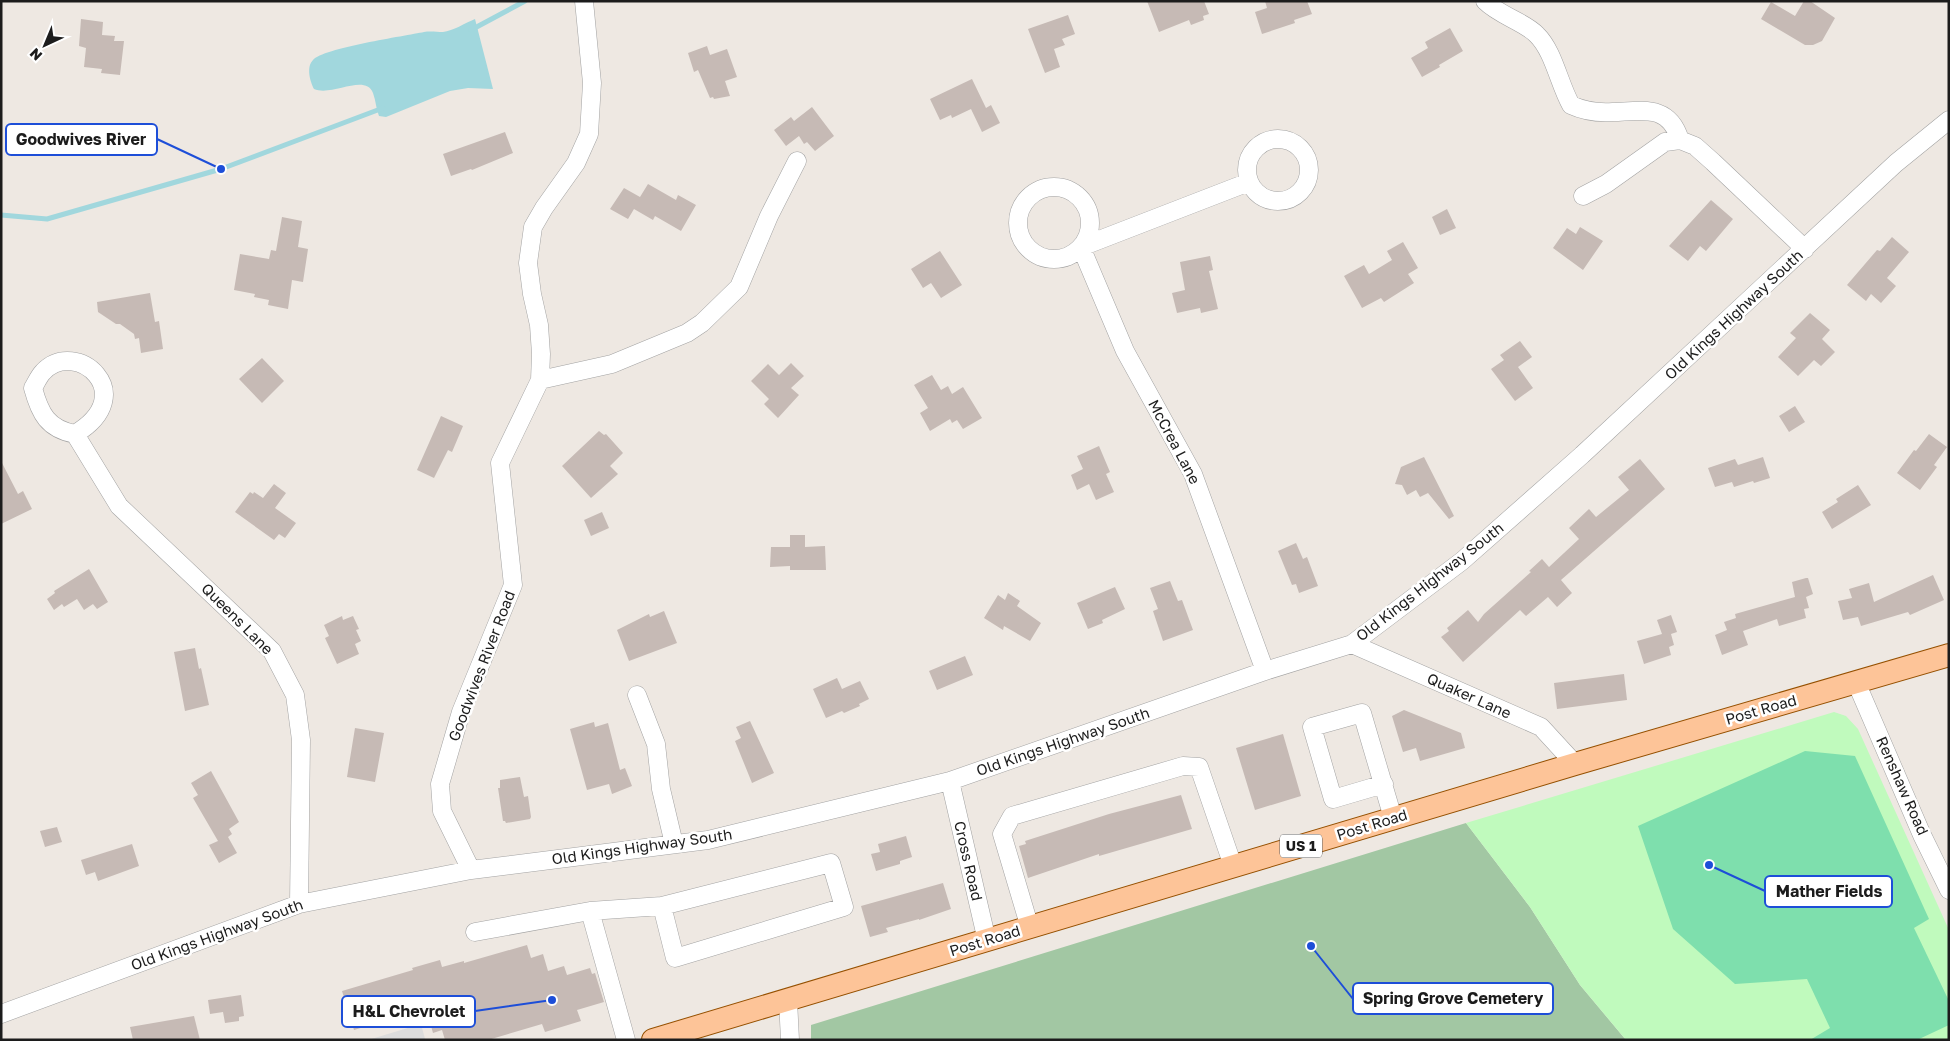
<svg xmlns="http://www.w3.org/2000/svg" width="1950" height="1041" font-family="'Golos Text',sans-serif">
	<rect width="100%" height="100%" fill="#eee8e2"/>
	<!-- cemetery -->
	<path fill="#a2c7a3" d="M1466 823 1530 907 1580 985 1626 1040H811V1025Z"/>
	<!-- park -->
	<path fill="#c0fabd" d="M1834 712 1846 716 1858 729 1949 930V1040H1626L1580 985 1530 907 1466 823Z"/>
	<!-- pitch -->
	<path fill="#7edfad" d="M1805 751 1855 756 1929 919 1914 928 1949 1001V1025L1917 1040H1810L1830 1028 1807 979 1735 984 1673 929 1638 826Z"/>
	<!-- parking -->
	<path fill="#dcdcdc" d="M421 1024 425 1039 429 1040H368Z"/>
	<!-- water -->
	<path fill="#a1d7dd" d="M475 19 493 89 468 88 450 91 386 117 379 116C376 109 376 101 373 93 365 73 332 97 314 89 310 81 306 67 313 60 323 48 405 36 424 32 430 31 437 32 443 32 453 31 465 23 475 19Z"/>
	<g fill="none" stroke-linecap="round" stroke-linejoin="round">
		<!-- stream -->
		<path stroke="#a1d7dd" stroke-width="5" d="M471 30 525 1
			M1 215 47 219 221 169 383 108"/>
	</g>
	<!-- building -->
	<path fill="#c6bab5" d="M1147 1H1204L1209 14 1203 16 1204 20 1191 25 1189 20 1159 32Z
		M1265 1H1307L1312 14 1294 20 1295 23 1262 34 1255 12 1267 8Z
		M1804 1H1810L1835 18 1822 41 1813 45H1805L1761 19 1771 2 1795 16Z
		M1068 15 1075 34 1062 39 1065 45 1054 49 1060 67 1045 73 1028 29Z
		M81 19 103 22 102 35 115 36 114 41H124L120 75 101 73 102 69 84 67 86 48 79 46Z
		M1450 28 1463 51 1439 65 1440 67 1422 77 1411 58 1428 48 1425 42Z
		M707 46 710 55 727 49 737 77 725 81 730 96 714 99 713 97 710 98 698 70 694 72 688 53Z
		M972 79 986 108 991 105 1000 123 982 132 971 109 952 118 951 115 940 120 930 99Z
		M812 107 834 136 815 151 807 142 804 144 799 136 786 146 774 130 791 117 794 121Z
		M505 132 513 153 472 170 471 169 451 176 443 154Z
		M648 184 676 200 678 195 696 205 681 231 655 216 653 220 634 209 628 219 610 209 624 188 640 197Z
		M1711 200 1733 219 1706 251 1700 246 1688 261 1669 246Z
		M1447 209 1456 228 1440 235 1432 217Z
		M282 217 302 221 298 247 308 249 303 282 292 280 288 309 268 305 269 300 254 297 255 294 234 290 240 254 269 259 271 250 276 251Z
		M1580 227 1603 241 1583 270 1553 248 1567 228 1576 234Z
		M1892 237 1909 252 1887 278 1896 286 1881 303 1871 294 1866 301 1847 285 1877 250 1880 251Z
		M1403 242 1418 268 1408 274 1414 283 1384 302 1381 298 1362 308 1344 276 1364 265 1369 274 1392 260 1387 251Z
		M940 251 962 285 941 298 931 283 923 288 911 269Z
		M1210 256 1213 270 1209 271 1218 309 1201 313 1200 308 1177 313 1172 293 1185 290 1180 262Z
		M150 293 155 322 159 321 163 349 141 353 139 338 135 339 134 334 120 324H116L98 312 97 302Z
		M1810 313 1830 330 1822 339 1835 352 1821 366 1814 360 1798 376 1778 357 1796 338 1790 333Z
		M1520 341 1532 357 1518 367 1533 388 1515 401 1491 369 1504 360 1500 355Z
		M262 358 284 381 262 403 239 379Z
		M791 363 804 376 791 388 799 395 778 418 764 404 769 399 751 381 768 364 779 375Z
		M932 375 941 390 948 386 952 394 963 387 982 418 963 429 957 420 952 423 950 419 930 431 920 413 928 408 914 385Z
		M1795 406 1805 422 1789 432 1779 416Z
		M441 416 463 426 452 452 448 450 434 478 417 470Z
		M599 431 604 435 606 434 623 453 610 466 618 474 591 498 562 466Z
		M1929 434 1947 447 1934 465 1937 467 1920 490 1897 473 1914 450 1916 451Z
		M1099 446 1110 472 1106 474 1114 492 1096 500 1089 484 1077 490 1071 475 1083 469 1077 456Z
		M1424 457 1454 516 1449 519 1428 493 1420 497 1416 490 1407 495 1402 485 1395 484 1401 467Z
		M1763 457 1770 478 1754 483 1753 481 1734 487 1732 482 1715 487 1708 468 1735 459 1738 465Z
		M1640 459 1665 489 1561 580 1572 593 1557 607 1548 597 1526 616 1520 610 1463 662 1441 637 1449 631 1447 628 1468 610 1478 622 1484 614 1531 572 1529 571 1542 559 1549 567 1579 539 1569 528 1589 509 1596 517 1629 490 1618 477Z
		M1 461 18 494 23 491 32 509 1 524Z
		M274 484 286 493 275 508 296 523 285 538 279 534 274 540 235 512 250 492 253 494 254 492 263 498Z
		M1858 485 1871 505 1832 529 1822 512 1838 502 1836 499Z
		M602 512 609 528 591 536 584 520Z
		M790 535H805V547L825 546 826 570H790V566L770 567 771 547H790Z
		M1296 543 1303 559 1307 557 1318 586 1299 593 1296 584 1292 585 1278 551Z
		M89 569 108 602 97 609 93 604 84 610 77 599 64 607 62 604 54 610 47 599 55 593 54 591Z
		M1933 575 1944 600 1910 615 1908 612 1861 626 1858 617 1843 620 1838 601 1852 598 1849 589 1869 583 1874 602Z
		M1806 578H1808L1813 594 1806 597 1809 608 1804 609 1806 618 1779 626 1777 619 1743 631 1748 645 1722 655 1715 635 1727 630 1724 622 1736 618 1735 614 1795 597 1792 582Z
		M1170 581 1178 601 1182 600 1193 630 1163 641 1153 611 1158 609 1150 588Z
		M1115 587 1125 609 1102 620 1103 623 1088 629 1077 603Z
		M1008 593 1020 601 1017 606 1041 623 1030 641 1004 626 1003 630 984 618 998 595 1005 600Z
		M664 611 677 643 629 661 617 630 649 614 650 617Z
		M1671 615 1677 632 1671 634 1674 645 1669 647 1671 655 1644 664 1637 641 1662 634 1657 620Z
		M342 616 343 620 353 616 359 629 356 630 361 641 355 644 359 654 337 664 325 638 329 636 324 625Z
		M195 648 199 669 201 668 209 705 185 711 174 652Z
		M965 656 973 675 937 690 929 671Z
		M1624 674 1627 700 1557 709 1554 683Z
		M837 678 842 689 860 681 869 699 859 704 860 706 844 713 842 711 826 718 813 689Z
		M1404 710 1461 733 1465 748 1420 761 1416 748 1403 752 1392 716Z
		M750 721 774 773 752 783 735 741 741 738 736 727Z
		M594 722 595 727 608 723 620 770 625 768 632 786 612 794 609 784 587 790 570 729Z
		M355 728 384 733 375 782 347 777Z
		M1283 734 1301 796 1255 810 1236 748Z
		M211 771 239 822 229 829 232 834 228 837 237 853 219 863 209 845 218 841 193 798 198 795 191 783Z
		M520 777 524 797 528 796 531 817 530 819 506 823 505 821H503L498 788H500V780Z
		M1181 795 1192 829 1099 856V854L1028 878 1019 846 1026 844 1025 841 1109 814Z
		M57 827 62 842 45 847 40 831Z
		M906 836 912 857 900 861V864L876 871 871 854 880 852 878 844Z
		M132 844 139 866 98 881 95 872 86 875 81 860Z
		M943 883 951 909 919 920V919L886 928 888 932 870 937 861 906Z
		M527 945 531 958 543 954 548 971 564 966 567 975 590 968 592 974 595 973 604 1002 577 1010 581 1021 545 1032 542 1024 488 1040H445L442 1030 433 1033 426 1008 354 1030 342 991 413 970 412 968 440 960 442 967 464 961V963Z
		M241 995 244 1016 239 1017V1021L225 1023 223 1012 210 1014 208 1000Z
		M194 1016 200 1040H133L130 1027Z"/>
	<g fill="none" stroke-linecap="round" stroke-linejoin="round">
		<defs>
			<path id="minor" d="M1485 1C1500 16 1525 22 1537 35 1554 52 1559 84 1571 105 1584 111 1599 113 1613 112 1643 111 1669 104 1680 140
				M1247 170a31 31 0 1 1 62 0a31 31 0 1 1-62 0Z
				M1249 182 1081 247 1125 351 1193 474 1265 671
				M1018 223a36 36 0 1 1 72 0a36 36 0 1 1-72 0Z
				M1583 196 1606 184 1665 142 1680 140 1695 146 1713 162 1805 249
				M540 380 612 364 687 333 702 323 739 287 769 216 797 161
				M75 434C142 394 76 337 43 372 39 376 36 383 33 388 40 414 48 429 75 434L119 506 272 651 295 695 301 740 299 904
				M1352 644 1541 727 1575 764
				M1856 682 1922 835 1949 890
				M637 695 656 744 661 789 674 844
				M950 781 987 941
				M1384 784 1333 799 1312 727 1362 713 1393 818
				M471 870 442 811 440 784 461 712 513 585 500 463 540 380 541 354 539 325 532 294 528 263 533 227 544 208 576 163 589 134 592 83 584 1
				M590 911 662 906 831 863 844 907 675 958 662 906
				M1030 928 1002 834 1012 816 1183 766 1199 767 1233 866
				M475 932 590 911 626 1040
				M788 1000 790 1040
				M1 1014 299 904 471 870 708 840 950 781 1265 671 1352 644 1462 561 1582 455 1896 163 1949 120"/>
			<path id="major" d="M653 1040 1575 764 1949 655"/>
		</defs>
		<!-- minor casing -->
		<use href="#minor" stroke="#a3a3a3" stroke-width="19"/>
		<!-- major casing -->
		<use href="#major" stroke="#955000" stroke-width="24"/>
		<!-- minor -->
		<use href="#minor" stroke="#fff" stroke-width="18"/>
		<!-- major -->
		<use href="#major" stroke="#fdc498" stroke-width="22"/>
	</g>
	<g text-anchor="middle" stroke-width="5" stroke-linejoin="round" paint-order="stroke">
		<!-- shield labels -->
		<rect fill="#fff" stroke="#606060" stroke-width="1" x="1280" y="834.5" width="42" height="23" rx="4"/>
		<g font-size="14" font-weight="bold" fill="#1c1c1c">
			<text x="1301" y="851">US 1</text>
		</g>
		<!-- street labels -->
		<g font-size="15" fill="#1c1c1c" stroke="#fff">
			<text transform="translate(1734 315) rotate(-43)" y="5">Old Kings Highway South</text>
			<text transform="translate(1174 442) rotate(62)" y="5">McCrea Lane</text>
			<text transform="translate(1430 582) rotate(-38)" y="5">Old Kings Highway South</text>
			<text transform="translate(237 619) rotate(45)" y="5">Queens Lane</text>
			<text transform="translate(482 666) rotate(-69)" y="5">Goodwives River Road</text>
			<text transform="translate(1469 696) rotate(24)" y="5">Quaker Lane</text>
			<text transform="translate(1761 710) rotate(-16)" y="5">Post Road</text>
			<text transform="translate(1063 742) rotate(-19)" y="5">Old Kings Highway South</text>
			<text transform="translate(1902 786) rotate(66)" y="5">Renshaw Road</text>
			<text transform="translate(1372 825) rotate(-17)" y="5">Post Road</text>
			<text transform="translate(642 847) rotate(-8)" y="5">Old Kings Highway South</text>
			<text transform="translate(968 861) rotate(77)" y="5">Cross Road</text>
			<text transform="translate(217 935) rotate(-20)" y="5">Old Kings Highway South</text>
			<text transform="translate(985 941) rotate(-17)" y="5">Post Road</text>
		</g>
	</g>
	<!-- callouts -->
	<path fill="none" stroke="#1d4ed8" stroke-width="2" d="M221 169L157 139M1709 865L1765 891M1311 946L1353 999M552 1000L475 1011"/>
	<g fill="#1d4ed8" stroke="#fff" stroke-width="2">
		<circle cx="221" cy="169" r="5"/>
		<circle cx="1709" cy="865" r="5"/>
		<circle cx="1311" cy="946" r="5"/>
		<circle cx="552" cy="1000" r="5"/>
	</g>
	<g fill="#fff" stroke="#1d4ed8" stroke-width="2">
		<rect x="6" y="124" width="151" height="31" rx="5"/>
		<rect x="1765" y="876" width="127" height="31" rx="5"/>
		<rect x="1353" y="983" width="200" height="31" rx="5"/>
		<rect x="342" y="996" width="133" height="31" rx="5"/>
	</g>
	<g font-size="16" text-anchor="middle" font-weight="bold" fill="#1c1c1c">
		<text x="81" y="145">Goodwives River</text>
		<text x="1829" y="897">Mather Fields</text>
		<text x="1453" y="1004">Spring Grove Cemetery</text>
		<text x="409" y="1017">H&amp;L Chevrolet</text>
	</g>
	<!-- border -->
	<rect width="1950" height="1041" fill="none" stroke="#1c1c1c" stroke-width="5"/>
	<!-- north arrow -->
	<g transform="translate(45 45) rotate(224)" stroke="#ffffff" stroke-width="4" paint-order="stroke">
	<path d="M0-4L9 19L0 12L-9 19Z" fill="#1c1c1c"/>
	<text y="-8" font-size="14" font-weight="bold" text-anchor="middle" fill="#1c1c1c">N</text>
	</g>
</svg>
